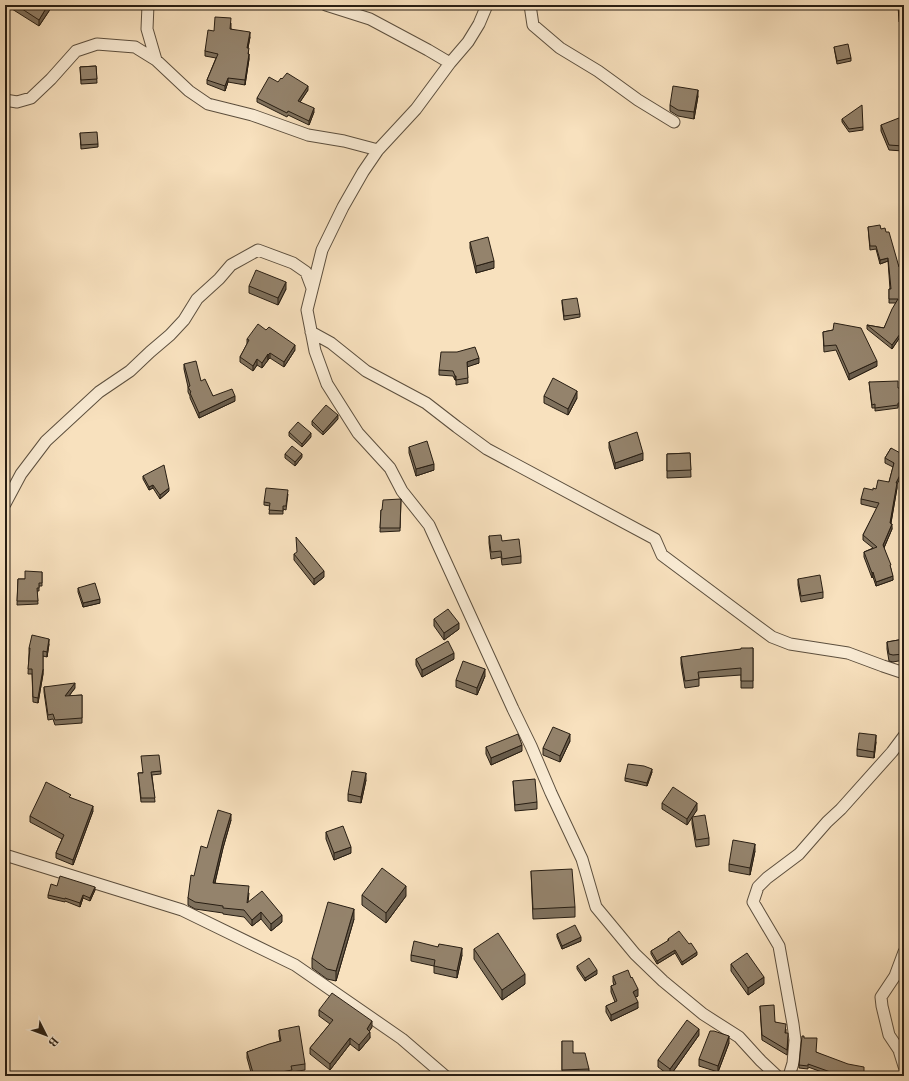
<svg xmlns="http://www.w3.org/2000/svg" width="909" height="1081" font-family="'Libre Bodoni',serif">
	<rect width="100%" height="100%" fill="#f8e1be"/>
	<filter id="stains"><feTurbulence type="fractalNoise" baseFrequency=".005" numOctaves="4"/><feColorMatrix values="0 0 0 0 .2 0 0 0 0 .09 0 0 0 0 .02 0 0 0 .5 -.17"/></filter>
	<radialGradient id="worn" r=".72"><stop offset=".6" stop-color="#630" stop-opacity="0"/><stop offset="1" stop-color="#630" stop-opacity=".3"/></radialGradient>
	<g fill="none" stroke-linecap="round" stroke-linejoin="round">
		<defs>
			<path id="street" d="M148 5 147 29 156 60
				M326 5 370 19 428 50 450 63
				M487 5 479 24 468 42 450 63 416 109 378 150 363 172 343 207 322 250 307 310 315 351 327 384 358 433 390 468 402 491 429 525 513 709 531 746 551 793 582 859 596 907 635 954 663 981 703 1014 739 1037 761 1061 777 1076
				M530 5 533 25 560 48 598 71 638 100 674 122
				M5 100 17 102 31 98 51 79 76 51 97 44 135 47 156 60 189 91 208 104 252 115 308 135 344 141 378 150
				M311 332 331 343 366 371 426 403 457 427 487 449 655 539 662 555 772 637 790 644 848 653 883 666 904 673
				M5 504 21 474 46 441 99 392 130 371 150 352 170 335 184 320 197 299 219 279 231 265 258 250 293 263 306 272 312 288
				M5 855 182 910 295 965 402 1039 445 1076
				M904 952 895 976 881 997 882 1006 889 1035 899 1050 904 1066
				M789 1076 793 1063 795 1040 793 1024 779 946 753 902 758 887 767 878 799 854 827 822 841 809 892 752 904 736"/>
		</defs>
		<!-- street casing -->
		<use href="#street" stroke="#5c4f3e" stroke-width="13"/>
		<!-- street -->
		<use href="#street" stroke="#faecd5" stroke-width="11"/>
	</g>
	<!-- wall -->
	<path fill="#7f715d" stroke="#281e13" d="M12 5H53L39 26 12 9Z
		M898 5H904V22H899Z
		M231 23V29L250 37 248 48 249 59 245 85 228 82 225 91 207 84V80L216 58 205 56V51L214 31Z
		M834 47 851 58V61L837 64Z
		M96 66 97 83 81 84 80 67Z
		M278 82 308 90 300 102 314 112 309 125 288 115 287 117 257 102V98Z
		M698 96 694 119 678 116 670 111V105Z
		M842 119 863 127V130L849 132 842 122Z
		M881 125 904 135 903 151 889 150 881 131Z
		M80 133 98 144V147L81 149Z
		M868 227 881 229 899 267 904 272V339L900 337 892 349 867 329V325L884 328 896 303H889V289H890L888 261 880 264 876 249 870 250Z
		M470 242 494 268 476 273 470 248Z
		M249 286 286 289 278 305 249 293Z
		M562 300 580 314V317L564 320 562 303Z
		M833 330 877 366 849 380 836 350 824 352 823 332Z
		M247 339 295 350 284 367 270 358 268 360 262 368 257 365 253 371 240 362V357L247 344Z
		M479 363 467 366 468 383 456 385V380H455L453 376 439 375V370Z
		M184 364 201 381 213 396 235 401 199 418 190 398V396L188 392V387L184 369Z
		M869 382 898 388 903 403V406H898V408L875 411V408H872Z
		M544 396 577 398 568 415 544 403Z
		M338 419 323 435 312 425V421Z
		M289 432 311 437 302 447 289 436Z
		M609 442 643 460 615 469 609 448Z
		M409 447 434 470 416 476 409 453Z
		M891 448 897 484V488L891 523 892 529 884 548 891 569 893 580 876 586 873 577 872 578 864 557V552L873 548 863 540V535L877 508 861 504V499L876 489 889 482 893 467 885 463V458Z
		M690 453 691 477 667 478V454Z
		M285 454 302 457 295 466 285 458Z
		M143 476 169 491 160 499 153 488 149 490 143 479Z
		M288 494 286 510 283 509V514H269L270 506 264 505V502Z
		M401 499 400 531 380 532 381 510H382Z
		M489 536 502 541 521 556V563L502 565 501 557 491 559 489 543Z
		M294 554 324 577 314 585 294 560Z
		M42 572V586H39V591H37L38 604 17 605 18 579H25Z
		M798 579 823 592V598L801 602 798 585Z
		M78 588 100 603 83 607 78 592Z
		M434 619 459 629 444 640 434 626Z
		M904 639V660L893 662 889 661 887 649V642Z
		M49 644 47 657 43 656V674L38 703 33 702 32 674H28L29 653V648Z
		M753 648V688H741V675L699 678V686L685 688 681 664V657Z
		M416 659H454L422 677 416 665Z
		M485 676 477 695 456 687V680Z
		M44 687 75 688 69 696 82 695V723L55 725 53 719 48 720 44 692Z
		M570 741 560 762 543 755V748Z
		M876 742 874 758 857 756V749Z
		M486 747 522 751 491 765 486 754Z
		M161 771V774L152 775 155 802H141L138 773Z
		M652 772 647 786 625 781V778Z
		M366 780 361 803 348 801V794Z
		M513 781 537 802V809L515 811Z
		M71 798 93 811 73 865 56 858V853L62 839 30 822V816Z
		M662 803 697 810 692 817 709 838V845L696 847 692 824V817L687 825 662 809Z
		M231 820 223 848 215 883 249 893 248 903 282 922 271 931 261 919 252 926 244 917 223 914V913L195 909 188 905V898L207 848Z
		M326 832 351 853 334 860 326 839Z
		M755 851 750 875 729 871V864Z
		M531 871 575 907V917L533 919Z
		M57 886 95 890 90 901 83 898 80 907 65 901V902L48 898V895Z
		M362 895 406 896 386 923 362 905Z
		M354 919 336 981 327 979 312 968V958Z
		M557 934 581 941 562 949 557 937Z
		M668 939 697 955 682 965 675 953 657 964 651 954V951L668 941Z
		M438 947 462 955 457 978 434 973V966L411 961V955Z
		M474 949 525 984 502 1000 474 959Z
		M731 964 764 984 748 995 731 971Z
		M577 966 597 974 585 981 577 969Z
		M613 976 638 996 635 997 638 1008 611 1021 606 1012V1006L615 1002 611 992V986L614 985 613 982Z
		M760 1006 775 1022 786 1029V1033L788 1040 787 1055 762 1040Z
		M319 1010 372 1027 369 1031 370 1038 359 1051 350 1044 330 1070 310 1054V1048L330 1024 319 1016Z
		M279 1030 305 1064V1070L292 1072V1076H252L247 1058V1052L280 1041 279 1036Z
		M699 1035 670 1076 658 1067V1060Z
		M804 1038 816 1052 864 1076H833L808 1067V1069L799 1068V1065Z
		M562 1041 589 1069V1076H562Z
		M729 1043 718 1072 699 1066V1059Z"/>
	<!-- shaded-wall -->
	<path fill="#685c4c" stroke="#281e13" d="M48 5H53L39 26V20Z
		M250 32V37L247 53V48Z
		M249 54V59L245 85V80Z
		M228 78V82L225 91V86Z
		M308 86V90L298 105V101Z
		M698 90V96L694 119V112Z
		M314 108V112L309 125V121Z
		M888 258V261L880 264V260Z
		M494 261V268L476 273V266Z
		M286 282V289L278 305V298Z
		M900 334V337L892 349V345Z
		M295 345V350L284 367V362Z
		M270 353V358L268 360V355Z
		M268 354V360L262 368V363Z
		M479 358V363L467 367V362Z
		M257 359V365L253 371V366Z
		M877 361V366L849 380V374Z
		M455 376H456V380H455Z
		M577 391V398L568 415V409Z
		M235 396V401L199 418V413Z
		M338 415V419L323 435V432Z
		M311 433V437L302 447V444Z
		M643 453V460L615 469V463Z
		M302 454V457L295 466V462Z
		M434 464V470L416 476V469Z
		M904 467V472L897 484V488L890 528V523L896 483Z
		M153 485V488L149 490V487Z
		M169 488V491L160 499V495Z
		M892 524V529L883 550V545Z
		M324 571V577L314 585V579Z
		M873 572V577L872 578V573Z
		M893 576V580L876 586V582Z
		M100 599V603L83 607V603Z
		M459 623V629L444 640V633Z
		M49 639V644L47 657V652Z
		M454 653V659L422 677V670Z
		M43 669V674L38 703V698Z
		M485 669V676L477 695V688Z
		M75 683V688L65 701V696Z
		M570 734V741L560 762V756Z
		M876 735V742L874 758V752Z
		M522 745V751L491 765V758Z
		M652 769V772L647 786V783Z
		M366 773V780L361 803V797Z
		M697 803V810L687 825V819Z
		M93 806V811L73 865V860Z
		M231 814V820L223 848 213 890V883L223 841Z
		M755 844V851L750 875V868Z
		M351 847V853L334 860V853Z
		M406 886V896L386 923V913Z
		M95 887V890L90 901V898Z
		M83 895V898L80 907V903Z
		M354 909V919L336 981V971Z
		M261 912V919L252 926V920Z
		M282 915V922L271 931V924Z
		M581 937V941L562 949V946Z
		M462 948V955L457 978V971Z
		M675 950V953L657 964V961Z
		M697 952V955L682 965V962Z
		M597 970V974L585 981V978Z
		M525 974V984L502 1000V990Z
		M764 977V984L748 995V988Z
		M638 989V996L633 998V992Z
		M638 1002V1008L611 1021V1015Z
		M372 1021V1027L367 1035 370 1032V1038L359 1051V1045L367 1029Z
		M699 1029V1035L670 1076V1069Z
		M729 1036V1043L718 1072V1066Z
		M350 1038V1044L330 1070V1064Z"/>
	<!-- building -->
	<path fill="#94836c" stroke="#281e13" d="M16 5H48L39 20Z
		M899 5H904V16H899Z
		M215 17 231 18 230 29 250 32 247 48H249L248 54H249L245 80 228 78 225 86 207 80 218 54 205 51 208 30 214 31Z
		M848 44 851 58 837 61 834 47Z
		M96 66 97 79 81 80 80 67Z
		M287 73 308 86 298 101 314 108 309 121 288 111 287 113 257 98 269 77 278 82 281 78 282 79Z
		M673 86 698 90 694 112 678 110 670 105Z
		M862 105 863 127 849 129 842 119Z
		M904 116 903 146 889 145 881 125Z
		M97 132 98 144 81 145 80 133Z
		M880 225 881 229 885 228 886 232H889L899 267 904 266V336L900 334 892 345 867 325 884 328 892 309 898 299H889V289H891L888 258 880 260 876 246H870L868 227Z
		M488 237 494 261 476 266 470 242Z
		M256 270 286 282 278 298 249 286Z
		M577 298 580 314 564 316 562 300Z
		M834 323 861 328 877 361 849 374 836 345 824 346 823 332 833 330Z
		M258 324 266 330 269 327 295 345 284 362 270 353 268 355V354L262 363 257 359 253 366 240 357 249 340 247 339Z
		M475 347 479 358 467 362 468 378 456 380V376H455L453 371 439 370 441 352H457Z
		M196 361 201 381 205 379 213 396 232 389 235 396 199 413 190 393 191 392 188 387 190 386 184 364Z
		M553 378 577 391 568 409 544 396Z
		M898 381V388H903V403H898V405L875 408V404L872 405 869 382Z
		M326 405 338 415 323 432 312 421Z
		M298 422 311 433 302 444 289 432Z
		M637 432 643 453 615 463 609 442Z
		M427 441 434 464 416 469 409 447Z
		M292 446 302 454 295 462 285 454Z
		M891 448 904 455V467L896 483H897L890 523 892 524 883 545 891 565H890L893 576 876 582 873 572 872 573 864 552 877 547 863 535 879 503 861 499 864 488 873 490V488L876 489 878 480 889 482 894 463 885 458Z
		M690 453 691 470 667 471V454Z
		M164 465 169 488 160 495 153 485 149 487 143 476Z
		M266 488 288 490 286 506H283V511L269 510 270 503 264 502Z
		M401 499 400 528H380L381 510H382L383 500Z
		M501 535 502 541 519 539 521 556 502 559 501 551 491 552 489 536Z
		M296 537 324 571 314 579 294 554 297 552Z
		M25 571 42 572V583H39V588H37L38 601H17L18 579H25Z
		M820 575 823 592 801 596 798 579Z
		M95 583 100 599 83 603 78 588Z
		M448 609 459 623 444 633 434 619Z
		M32 635 49 639 47 652 43 651V669L38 698 33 697 32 669H28L30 648H29Z
		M904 639V654L893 655 889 654 887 642Z
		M448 641 454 653 422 670 416 659Z
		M741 648H753V681H741V668L698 672 699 679 685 681 681 657 709 653 741 649Z
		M463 661 485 669 477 688 456 680Z
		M75 683 65 696 82 695V718L55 720 53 714 48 715 44 687Z
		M553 727 570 734 560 756 543 748Z
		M859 733 876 735 874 752 857 749Z
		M518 734 522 745 491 758 486 747Z
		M159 755 161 771 151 772 155 798H141L138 773H143L141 756Z
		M628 764 644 766 652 769 647 783 625 778Z
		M352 771 366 773 361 797 348 794Z
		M535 779 537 802 515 805 513 781Z
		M46 782 71 795 69 797 93 806 73 860 56 853 64 835 30 816 43 789Z
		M673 787 697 803 687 819 662 803Z
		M218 810 231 814 223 841 213 883 249 886 247 903 262 891 282 915 271 924 261 912 252 920 244 910 223 908V906L195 902 188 898 191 875 194 876 201 846 207 848Z
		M705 815 709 838 696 840 692 817Z
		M343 826 351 847 334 853 326 832Z
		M733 840 755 844 750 868 729 864Z
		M382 868 406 886 386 913 362 895Z
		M572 869 575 907 533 909 531 871Z
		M60 876 95 887 90 898 83 895 80 903 65 898V899L48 895 51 884 57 886Z
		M328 902 354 909 336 971 327 969 312 958Z
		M575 925 581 937 562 946 557 934Z
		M679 931 689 944 691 943 697 952 682 962 675 950 657 961 651 951 669 940 668 939Z
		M498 933 525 974 502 990 474 949Z
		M414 941 438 947 439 944 462 948 457 971 434 966 435 960 411 955Z
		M747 953 764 977 748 988 731 964Z
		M589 958 597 970 585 978 577 966Z
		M628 970 631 978 632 977 638 989 633 992 638 1002 611 1015 606 1006 617 1001 611 986 616 984 613 976Z
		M332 993 372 1021 367 1029 370 1032 359 1045 350 1038 330 1064 310 1048 333 1020 319 1010Z
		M774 1005 775 1022 786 1024 785 1033H788V1035L787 1050 762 1035 760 1006Z
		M687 1020 699 1029 670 1069 658 1060Z
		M299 1026 305 1064 291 1066 292 1070 271 1074V1075L270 1076H254L247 1052 269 1044 281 1041 279 1030Z
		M710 1031H714L729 1036 718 1066 699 1059Z
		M802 1036H804V1038H817L816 1052 848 1064 864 1067V1076H845L836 1074 808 1064V1066L799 1065Z
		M562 1041H573V1053H585L589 1069 562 1070Z"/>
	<!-- margin -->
	<rect width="909" height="1081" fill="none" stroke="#f8e1be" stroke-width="20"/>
	<rect x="6" y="6" width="897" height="1069" fill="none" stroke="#281e13" stroke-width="2"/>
	<rect x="10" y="10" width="889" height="1061" fill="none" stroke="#281e13"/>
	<!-- north arrow -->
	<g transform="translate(46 1035) rotate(132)" stroke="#faecd5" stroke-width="3" paint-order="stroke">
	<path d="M0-3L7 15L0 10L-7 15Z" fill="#281e13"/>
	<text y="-6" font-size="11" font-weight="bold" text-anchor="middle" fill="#281e13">B</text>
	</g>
	<rect width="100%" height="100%" filter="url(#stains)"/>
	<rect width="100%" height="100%" fill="url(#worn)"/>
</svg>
